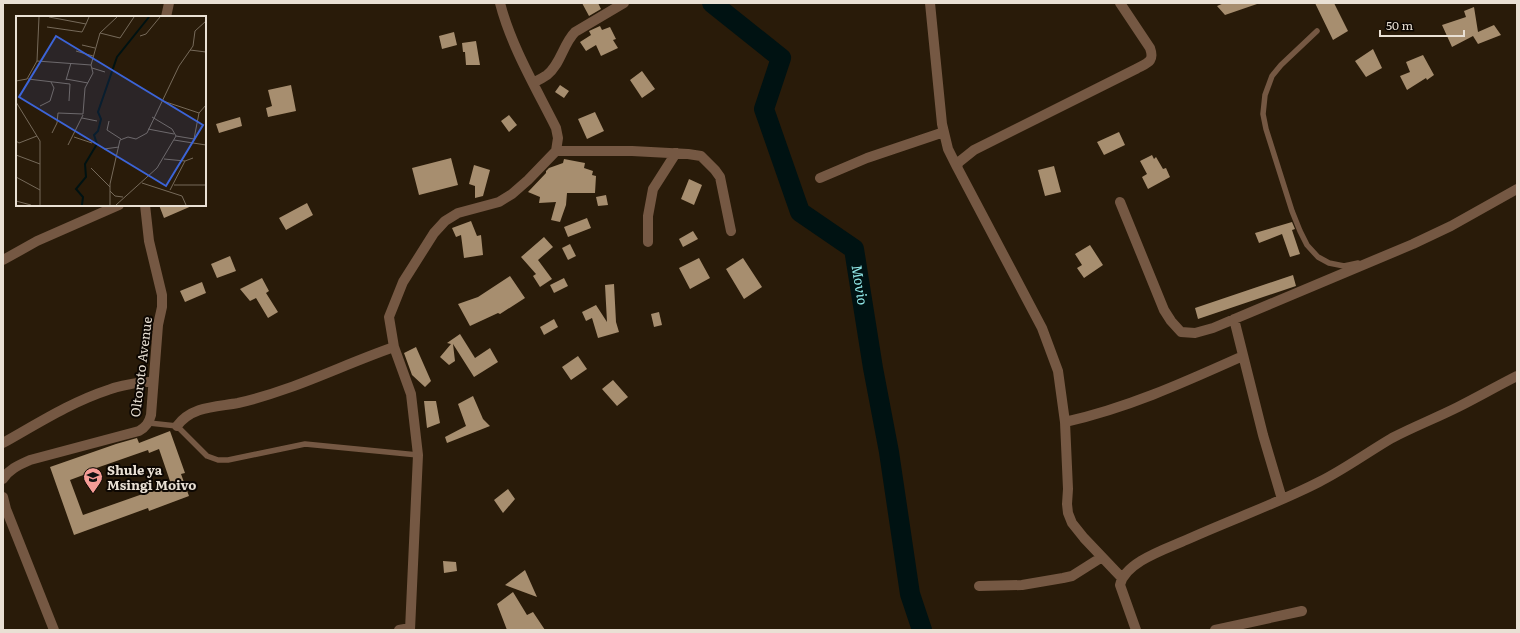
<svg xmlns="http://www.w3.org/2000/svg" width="1520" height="633" font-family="Literata,serif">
	<rect width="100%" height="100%" fill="#291b09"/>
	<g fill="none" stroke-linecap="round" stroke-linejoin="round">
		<!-- river -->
		<path stroke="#001212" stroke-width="20" id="s1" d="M712 3 781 58 764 109 800 212 854 249 873 368 889 452 910 594 922 630"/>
	</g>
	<!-- building -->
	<path fill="#a78e6f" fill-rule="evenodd" d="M582 3H598L601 9 589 16Z
		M1224 3H1257V4L1225 15 1217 6Z
		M1315 3H1334L1348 31 1333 40Z
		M1474 7 1478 32 1494 25 1501 35 1478 44 1473 36 1452 47 1442 25 1466 17 1464 11Z
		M600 26 602 30 610 27 616 39 613 40 618 48 601 56 596 45 586 51 580 42 591 35 589 31Z
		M454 32 457 45 442 49 439 36Z
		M476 41 480 65H466L465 52H463L462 43Z
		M1373 49 1382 68 1366 77 1355 61Z
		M1423 55 1434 75 1427 80 1426 78 1407 90 1400 76 1410 72 1406 62Z
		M642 71 655 89 642 98 630 80Z
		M291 85 296 111 268 117 266 108 272 106 268 90Z
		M560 85 569 91 564 98 555 92Z
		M595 112 604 131 587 139 578 119Z
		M509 115 517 125 509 132 501 121Z
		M240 117 242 126 219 133 216 124Z
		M1119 132 1125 145 1104 155 1097 142Z
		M1152 155 1154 159 1156 157 1163 169 1166 168 1170 177 1148 189 1142 177 1147 174 1140 161Z
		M451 158 458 185 419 195 412 168Z
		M564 159 585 163 584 168 593 171 592 175 596 176 595 193H567L566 205 560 222 551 220 556 202 539 203 540 197 528 192 546 173V171L549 168 563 163Z
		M474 165 490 170 483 196 475 198V186L469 184Z
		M1054 166 1061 192 1045 196 1038 170Z
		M689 179 702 185 694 205 681 199Z
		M606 195 608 205 598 206 596 197Z
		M307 203 313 215 286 230 279 218Z
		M159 205H194L164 218Z
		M587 218 591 228 568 237 564 227Z
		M471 221 477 236 481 235 483 255 464 258 461 235 456 237 452 228Z
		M1292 222 1295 229 1292 230 1300 254 1290 257 1282 234 1259 243 1255 233Z
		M693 231 698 239 683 247 679 239Z
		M544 237 553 247 538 260 552 279 540 287 533 276 536 274 521 257Z
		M570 244 576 256 568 260 562 248Z
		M1090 245 1103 265 1084 278 1077 268 1082 265 1075 254Z
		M230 256 236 271 217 278 211 264Z
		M699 258 710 278 690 289 679 268Z
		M743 258 762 287 744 299 726 269Z
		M1293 275 1296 286 1198 319 1195 308Z
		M510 276 525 298 500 314 498 313 470 326 458 304 478 297Z
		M262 278 269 291 266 293 278 312 268 318 256 298 250 301 240 289Z
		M564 278 568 286 554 293 550 285Z
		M202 282 206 293 185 302 180 291Z
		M614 284 616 322 619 332 598 338 592 318 586 321 582 312 596 305 607 322 605 285Z
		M659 312 662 325 654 327 651 314Z
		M554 319 558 327 544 335 540 327Z
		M460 334 475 358 490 348 498 362 474 377 453 344 455 361 449 365 440 357 451 344 447 343Z
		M416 347 431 381 425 387 412 375 404 353Z
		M578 356 587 369 571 380 562 367Z
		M613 380 628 397 617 406 602 389Z
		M473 396 483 419 490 426 447 443 445 437 466 426 458 404Z
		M424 401H436L440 423 427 428Z
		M170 431 185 473 181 474 189 496 149 511 148 508 74 535 50 467 116 444 137 438 139 443ZM159 449 171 484 83 515 70 480 86 474 85 472 148 450 149 453Z
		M508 489 515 499 503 513 494 500Z
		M443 561 456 562 457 571 444 573Z
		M525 570 537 597 505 585Z
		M513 592 527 615 533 612 545 630H507L497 604Z"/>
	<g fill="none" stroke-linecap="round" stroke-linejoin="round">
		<!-- service -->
		<path stroke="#755843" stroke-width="5.5" d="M1317 31 1281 65 1272 76 1265 95 1263 114 1266 129 1292 211 1300 231 1307 245 1318 257 1329 263 1344 266 1358 263
			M149 423 177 426 207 456 218 460H228L305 444 418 455"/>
		<!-- minor -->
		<path stroke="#755843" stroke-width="10" d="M930 3 942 124 948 149 957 167
			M1120 3 1150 48C1155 62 1147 63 1136 69L974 150 959 162 957 167 1042 328 1058 371 1065 422 1068 489 1067 504 1068 513 1072 523 1084 538 1122 578
			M166 17 169 3
			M533 83C538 80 543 78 547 75 561 64 563 44 575 32L624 3
			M556 151H632L688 154 701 156 715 170 720 177 731 231
			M820 178 867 158 944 132
			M1120 202 1164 310 1171 321 1181 332 1195 333 1213 328 1413 244 1451 226 1517 189
			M648 242V216L653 189 676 153
			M3 260 37 241 119 205
			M1234 319 1263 435 1282 499
			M1065 422C1128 408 1185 382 1243 356
			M177 426C192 406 216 407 238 403 292 391 342 365 394 347
			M3 443C37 424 71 402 108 390 122 384 138 383 153 381
			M3 479C9 469 19 465 30 460L139 431C146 427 149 423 151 415L158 325 162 307V295L149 241 145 205
			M3 497 6 509 54 630
			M979 586 1022 585 1063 578 1072 576 1102 557
			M399 630 410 628
			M410 630 418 455 411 394 394 347 389 317 403 282 434 233 445 221 458 213 499 202 512 194 528 180 556 151 558 138 556 128C536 88 511 46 500 3
			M1136 630 1120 585C1125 562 1166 549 1186 540 1230 520 1276 504 1319 482 1345 469 1368 452 1392 438 1413 427 1436 418 1458 407 1478 397 1497 386 1517 376
			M1215 630 1302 611"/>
	</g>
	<!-- icons -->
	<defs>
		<symbol id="school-pin" viewBox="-11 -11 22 30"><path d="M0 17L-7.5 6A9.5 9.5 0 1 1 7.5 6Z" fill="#f59c96" stroke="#0d0702"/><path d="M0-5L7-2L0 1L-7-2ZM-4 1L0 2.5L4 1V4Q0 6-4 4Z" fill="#111"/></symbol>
	</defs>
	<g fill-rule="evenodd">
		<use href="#school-pin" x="82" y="466" width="22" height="30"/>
	</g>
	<g text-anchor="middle" stroke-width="4" stroke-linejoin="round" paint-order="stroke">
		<!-- street labels -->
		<g font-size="13" fill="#e9e0d4" stroke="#0d0702">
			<text transform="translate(141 367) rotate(-83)" y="5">Oltoroto Avenue</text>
		</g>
		<!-- poi labels -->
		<g font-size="13" font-weight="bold" fill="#e9e0d4" stroke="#0d0702" text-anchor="start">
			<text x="107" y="475">Shule ya<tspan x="107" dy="15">Msingi Moivo</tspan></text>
		</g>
		<!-- water labels -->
		<g font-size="14" font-style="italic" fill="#91e7e7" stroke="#0d0702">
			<text dy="5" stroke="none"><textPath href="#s1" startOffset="353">Movio</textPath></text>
		</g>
	</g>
	<!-- overview -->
	<g transform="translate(16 16)">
		<rect width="190" height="190" fill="#291b09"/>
		<path fill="none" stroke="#001212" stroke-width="2" d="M66 189 67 181 60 173 70 161 69 148 81 128 78 119 82 115 85 103 82 96 101 41 133 1"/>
		<path fill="none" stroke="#766a5a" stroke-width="1" d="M33 1 70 8 73 1M31 11 66 16 70 8M84 17 104 22 118 1M124 20 130 18 144 1M66 29 79 32M174 34 190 36M60 35 77 40M21 45 75 49 84 17 101 1M76 52 89 56M12 63 54 68 53 85M50 63 72 67M50 64 55 47M0 65 11 63 21 45 23 1M147 85 183 97M0 86 24 125V189M24 90 34 85 38 72 35 66M136 101 156 113 160 120M66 102 81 105M93 105 91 114 105 123M132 113 158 118M36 117 41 107 42 97 67 98 69 72 77 57 75 49M58 121 76 127M158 124 190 129M0 125 3 127 21 120M52 129 67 99M88 133 103 131M0 139 24 148M148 143 169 145 177 142M75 152 94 171M0 161 24 174M126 167 166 180 170 189M158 169H190M154 174 169 145M94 175 99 180 107 181M0 185 15 189M94 189V168L104 124 112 121 120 123 131 117 163 50 177 30 179 15 190 5M100 189 141 152 160 120 178 123 183 97 190 89"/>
		<path fill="#3c64d7" fill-opacity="0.15" stroke="#3c64d7" stroke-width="2" d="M40 20 187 109 150 170 3 81Z"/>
		<rect width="190" height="190" fill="none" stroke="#e9e0d4" stroke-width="2"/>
	</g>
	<!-- border -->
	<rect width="1520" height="633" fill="none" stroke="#e9e0d4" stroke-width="8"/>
	<!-- scale -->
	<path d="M1380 30v6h84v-6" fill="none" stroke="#e9e0d4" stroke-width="2"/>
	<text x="1386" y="30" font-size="12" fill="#e9e0d4" stroke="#0d0702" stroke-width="3" paint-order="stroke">50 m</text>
</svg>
